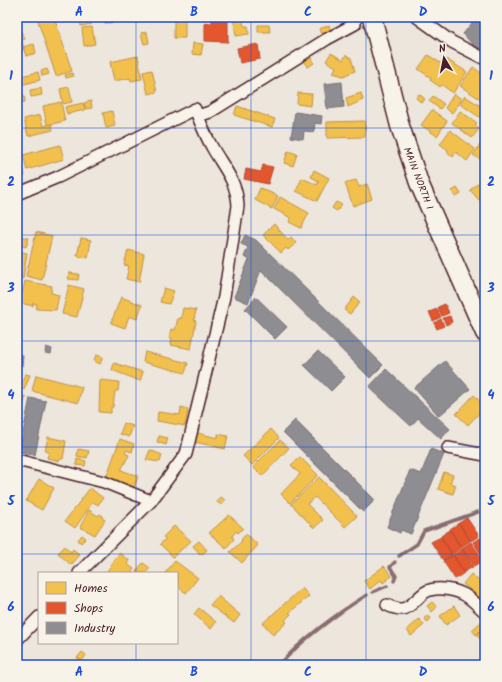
<svg xmlns="http://www.w3.org/2000/svg" width="502" height="682" font-family="Kalam,sans-serif">
	<rect width="100%" height="100%" fill="#ece6dd"/>
	<filter id="ink" filterUnits="userSpaceOnUse"><feTurbulence type="fractalNoise" baseFrequency=".025" numOctaves="2"/><feDisplacementMap in="SourceGraphic" scale="8" xChannelSelector="R" yChannelSelector="G"/><feConvolveMatrix kernelMatrix="1 2 1 2 8 2 1 2 1" color-interpolation-filters="sRGB"/></filter>
	<g filter="url(#ink)">
		<!-- homes -->
		<path fill="#f2c14e" stroke="#c09044" d="M54 17 72 71 56 76 37 18Z
			M80 17H91L92 24 81 26Z
			M174 17H185V38H174Z
			M233 17H250V20L243 21 244 26H248L249 34 236 36Z
			M258 25H269L270 32H258Z
			M329 25 331 32 322 36 319 29Z
			M18 26 25 39 22 40 24 49 17 53Z
			M92 27 95 44 84 46 82 28Z
			M147 32 149 43 144 44 141 33Z
			M193 43 203 44 201 55 192 54Z
			M34 44 36 53 26 56 23 47Z
			M331 53 343 60 346 55 351 58 355 71 343 76 333 73 336 67 326 61Z
			M428 55 442 64 446 59 467 72 453 93 442 85 440 87 430 80 431 78 418 69Z
			M138 56 142 79 131 81 130 78 114 81 110 62Z
			M310 56 314 63 308 67 303 59Z
			M473 67 485 76V102L460 86Z
			M47 69 49 74 42 76 41 71Z
			M152 70 157 92 148 94 143 72Z
			M38 72 40 80 17 86V77Z
			M73 73 74 76 66 78 65 75Z
			M69 87 72 102 63 104 60 89Z
			M41 88 42 95 31 97 30 90Z
			M298 93 312 94 311 106 297 104Z
			M361 93 363 100 348 107 346 98Z
			M419 94 425 99 422 103 416 98Z
			M454 94 462 99 452 113 445 108Z
			M24 95 25 102 18 103 17 96Z
			M433 96 444 104 440 109 429 101Z
			M465 96 485 109V113L481 118 460 104Z
			M91 101 92 108 86 109 84 103Z
			M61 102 65 121 47 125 43 106Z
			M83 103 85 110 67 114 65 107Z
			M237 106 275 119 272 127 234 115Z
			M432 110 447 121 437 136 421 125Z
			M112 111 115 126 106 128 103 113Z
			M460 111 477 123 475 125 479 129 472 138 452 123Z
			M40 115 43 126 51 124 53 130 28 136 24 119Z
			M365 121V137L327 138V122Z
			M450 130 475 149 467 161 456 152 453 157 447 152 448 150 440 144Z
			M482 142 485 144V162L473 155Z
			M60 145 64 159 27 170 23 155Z
			M288 151 297 154 293 166 284 163Z
			M21 159 25 176 17 178V161Z
			M314 170 329 178 317 201 296 191 302 178 317 185 319 181 311 177Z
			M356 180 359 187 367 184 372 199 353 206 345 183Z
			M482 180 485 183V195L479 200 470 190Z
			M260 188 278 196 272 209 255 200Z
			M457 188 461 194 455 197 452 191Z
			M280 197 309 213 301 228 289 222 291 218 274 209Z
			M336 202 342 205 337 211 332 208Z
			M274 224 288 240 291 237 296 243 288 250 286 248 281 253 263 235Z
			M36 232 52 236 42 280 26 276Z
			M17 235 29 238 26 247 17 244Z
			M81 238 91 240 88 258 77 256Z
			M128 250 144 254 139 282 126 279 129 266 124 265Z
			M17 251 27 253 23 279 17 277Z
			M69 273 79 274 78 280 68 279Z
			M25 281 52 286 51 293 59 295 56 310 36 309 37 304 33 303V306L20 303Z
			M69 285 84 289 77 317 62 314Z
			M164 288 174 291 169 304 160 302Z
			M121 297 142 305 137 319 129 316 125 328 111 323Z
			M354 297 360 302 350 314 344 310Z
			M183 308 196 310 194 320 196 321 191 349 171 345 172 338H169L171 329 175 330 178 318 181 319Z
			M145 352 188 363 185 373 143 362Z
			M96 355 103 357 100 364 94 361Z
			M114 363 143 372 140 381 112 370Z
			M25 374 30 375 24 390 19 388Z
			M36 375 82 387 78 403 32 391Z
			M100 380 119 382 118 391H115L113 407H111V413L99 412Z
			M17 394 26 397 23 405 17 403Z
			M474 395 485 407 468 425 456 414Z
			M181 407 188 409 185 426 157 421 158 412 180 415Z
			M124 423 133 426 129 437 120 434Z
			M271 429 279 438 252 465 243 456Z
			M197 433 218 438V434L228 436 225 449 195 442Z
			M159 436 168 438 166 445 157 442Z
			M48 437 66 441 63 459H60L59 461 47 458 49 452 45 451Z
			M120 439 134 444 132 452 126 450 125 453 129 455 121 470 138 476 134 488 106 478Z
			M280 440 289 448 262 476 253 467Z
			M78 449 89 451 87 458 77 456Z
			M150 450 162 455 160 462 146 460Z
			M300 457 318 475 290 503 281 494 300 474 291 465Z
			M77 459 86 461 85 466 76 465Z
			M444 472 453 475 450 483 456 485 453 494 438 489Z
			M319 477 357 516 345 527 315 497 307 504 323 520 314 528 291 504Z
			M39 479 54 488 42 510 26 501Z
			M90 488 103 498 98 505 93 502 75 528 65 521Z
			M221 497 225 500 222 505 217 502Z
			M89 510 98 516 100 514 103 516 102 518 105 520 95 535 80 527Z
			M229 515 243 528 238 533 236 531 232 536 234 539 226 548 209 533Z
			M174 526 191 541 173 557 160 544 166 539 163 537Z
			M246 534 258 545 242 563 230 552 242 541 241 540Z
			M82 535 86 538 81 543 78 540Z
			M199 541 207 550 201 555 193 546Z
			M65 546 71 552 73 549 80 555 71 565 58 553Z
			M119 553 129 560 127 564 134 569 131 573H106Z
			M175 561 198 578 186 593 178 587 177 573H165Z
			M143 563 150 568 146 573H138L136 571Z
			M384 566 392 576 383 583 381 580 370 589 364 581Z
			M471 574 485 586V598L483 600 463 584Z
			M302 588 309 596 289 613 291 614 285 620 287 622 273 635 263 623Z
			M218 596 240 615 234 623 210 605Z
			M432 602 437 607 432 612 427 606Z
			M454 606 460 615 446 625 440 616Z
			M199 608 216 622 211 629 194 614Z
			M427 615 431 618 428 622 424 619Z
			M419 619 424 625 411 636 407 630Z
			M483 620 485 622V626L476 635 472 630Z
			M482 630 485 636 481 640 477 636Z
			M82 652 86 655 82 661 77 658Z"/>
		<!-- shops -->
		<path fill="#e4572e" stroke="#b6462d" d="M212 17H223V20H228V42L205 41V23H212Z
			M258 44 260 59 240 63 237 48Z
			M263 165 273 167 268 184 244 179 246 169 261 172Z
			M445 304 449 313 442 316 438 307Z
			M437 309 441 317 433 321 429 312Z
			M450 316 452 322 446 325 443 318Z
			M441 319 444 326 437 329 434 323Z
			M467 518 479 536 471 541 459 523Z
			M459 523 470 541 461 547 450 529Z
			M450 530 461 548 452 554 441 536Z
			M441 537 452 555 443 560 431 542Z
			M480 538 485 545 484 559 473 542Z
			M471 542 483 560 474 566 462 548Z
			M462 549 473 567 464 572 453 555Z
			M453 555 464 573 455 579 443 561Z"/>
		<!-- industry -->
		<path fill="#8d8d92" stroke="#796c73" d="M103 17H115L116 22 104 23Z
			M477 17H481L483 20 485 18V50L475 47 463 34Z
			M342 82 344 107 327 109 324 84Z
			M295 112 322 116 321 124 315 123 314 132 304 131 303 139 291 137Z
			M245 235 256 240 383 365 370 378 261 270 248 303 234 297 249 259 244 257 248 247 241 244Z
			M256 297 287 327 275 339 245 309Z
			M46 347 52 349 51 354 45 353Z
			M318 351 345 377 331 391 304 365Z
			M17 354 23 355 22 366 17 365Z
			M445 361 470 389 439 416 414 388Z
			M386 369 450 429 441 439 418 418 411 426 369 387Z
			M30 398 46 401 35 455 19 452Z
			M295 420 375 500 363 512 283 432Z
			M431 449 444 454 411 534 401 530 400 533 387 527 410 470 421 474Z"/>
		<g fill="none" stroke-linecap="round" stroke-linejoin="round">
			<!-- stream -->
			<path stroke="#896c6f" stroke-width="3.5" d="M399 556 417 544 424 531 478 512
				M394 581 396 576 390 567 395 562
				M373 592 387 586
				M280 665C298 642 342 610 367 595"/>
			<defs>
				<path id="minor" d="M417 17 452 42 485 59
					M198 116 210 112 327 39 355 24V17
					M17 194 58 177 195 109C200 121 205 135 212 147 223 167 237 181 238 206L224 297 186 454 151 501
					M448 448 485 455
					M17 460 104 482 151 501 79 573
					M387 605C408 615 410 604 424 593 434 586 453 589 463 594 471 598 478 606 485 612
					M17 640 39 617"/>
				<path id="primary" d="M372 17 400 126 419 183 485 333"/>
			</defs>
			<!-- minor casing -->
			<use href="#minor" stroke="#4a1f2b" stroke-width="14"/>
			<!-- primary casing -->
			<use href="#primary" stroke="#4a1f2b" stroke-width="21"/>
			<!-- minor -->
			<use href="#minor" stroke="#f7f3e8" stroke-width="11"/>
			<!-- primary -->
			<use href="#primary" stroke="#f7f3e8" stroke-width="18"/>
		</g>
	</g>
	<!-- grid -->
	<path fill="none" stroke="#1d4ed8" stroke-width="1" stroke-opacity="0.55" d="M136 17V573M251 17V665M366 17V665M17 128H485M17 235H485M17 341H485M17 447H485M17 554H485M136 643V665"/>
	<g text-anchor="middle" stroke-width="4" stroke-linejoin="round" paint-order="stroke">
		<!-- street labels -->
		<g font-size="10" fill="#4a1f2b" stroke="#f7f3e8">
			<text transform="translate(419 178) rotate(69)" y="4">MAIN NORTH 1</text>
		</g>
	</g>
	<!-- margin -->
	<rect width="502" height="682" fill="none" stroke="#f7f3e8" stroke-width="44"/>
	<!-- legend -->
	<rect x="38" y="572" width="140" height="72" fill="#f7f3e8" stroke="#b29e9c"/>
	<rect x="46" y="582" width="20" height="12" fill="#f2c14e" stroke="#b29e9c"/>
	<text x="74" y="592" font-size="12" fill="#4a1f2b">Homes</text>
	<rect x="46" y="602" width="20" height="12" fill="#e4572e" stroke="#b29e9c"/>
	<text x="74" y="612" font-size="12" fill="#4a1f2b">Shops</text>
	<rect x="46" y="622" width="20" height="12" fill="#8d8d92" stroke="#b29e9c"/>
	<text x="74" y="632" font-size="12" fill="#4a1f2b">Industry</text>
	<!-- north arrow -->
	<g transform="translate(444 58) rotate(350)" stroke="#f7f3e8" stroke-width="3" paint-order="stroke">
	<path d="M0-3L7 15L0 10L-7 15Z" fill="#4a1f2b"/>
	<text y="-6" font-size="11" font-weight="bold" text-anchor="middle" fill="#4a1f2b">N</text>
	</g>
	<rect x="22" y="22" width="458" height="638" fill="none" stroke="#1d4ed8" stroke-width="1.5"/>
	<g font-size="13" text-anchor="middle" font-weight="bold" fill="#1d4ed8">
		<text x="79" y="16">A</text>
		<text x="194" y="16">B</text>
		<text x="308" y="16">C</text>
		<text x="423" y="16">D</text>
		<text x="11" y="80">1</text>
		<text x="491" y="80">1</text>
		<text x="11" y="186">2</text>
		<text x="491" y="186">2</text>
		<text x="11" y="292">3</text>
		<text x="491" y="292">3</text>
		<text x="11" y="399">4</text>
		<text x="491" y="399">4</text>
		<text x="11" y="505">5</text>
		<text x="491" y="505">5</text>
		<text x="11" y="611">6</text>
		<text x="491" y="611">6</text>
		<text x="79" y="676">A</text>
		<text x="194" y="676">B</text>
		<text x="308" y="676">C</text>
		<text x="423" y="676">D</text>
	</g>
</svg>
